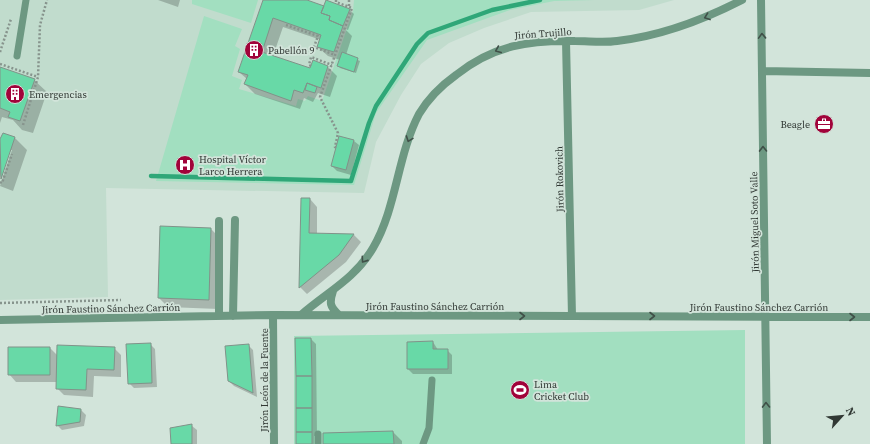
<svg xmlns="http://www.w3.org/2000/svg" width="870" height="444" font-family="'Source Serif 4',serif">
	<rect width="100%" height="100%" fill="#d2e4da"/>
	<!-- built -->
	<path fill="#c1dccd" d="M0 0H674L639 10 531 12 484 28 449 43 421 64 401 95 376 142 364 193 106 188 108 297 0 300Z"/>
	<!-- green -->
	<path fill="#a2dfc0" d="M192 0H258L251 23 192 4Z
		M354 0H595L554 1 510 10 427 40 376 113 354 185 156 181 204 16 242 29 235 46 240 49 232 76 242 80 239 89 296 106 298 99 305 101 308 96 322 101 353 11Z
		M745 330V444H294V336Z"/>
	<!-- shadow -->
	<path fill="#0003" d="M158 0H180L178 7Z
		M264 0H304L324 7 349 9 354 14 348 30 345 29 352 36 346 55 360 61 356 73 340 68 338 65 340 60 328 56 318 47 321 40 283 27 273 56 310 70 328 67 337 76 330 97 318 93 313 102 304 98 300 109 255 94 245 84 247 79 239 72Z
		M0 68 34 80 47 92 33 133 22 130 13 120 2 117 0 123Z
		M15 138 27 150 13 191 0 186 12 150H9L0 178V140Z
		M354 141 359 145 351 175 337 171 332 166Z
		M310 199 317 207V234L354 235 361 242 346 262 307 294 300 287Z
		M211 229 220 238 218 309 168 307 159 298Z
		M311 339 316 344 317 436H314V444H297Z
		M433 342 438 350H447L452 355V374H413L408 369Z
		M150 344 155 349 157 387 134 388 129 383Z
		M248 345 253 350 257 397 234 386 229 381Z
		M50 348 58 356 114 348 121 355V377L94 376 93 397 64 395 57 388V382H16L9 374Z
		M59 407 81 410 86 415 84 426 62 430 57 425Z
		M192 426 197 430V444H172Z
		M393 432 402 441V444H324Z"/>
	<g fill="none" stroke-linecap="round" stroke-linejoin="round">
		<!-- stream -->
		<path stroke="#2fa778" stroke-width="4.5" d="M151 176 351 181 369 123 376 106 417 44 428 33 492 10 540 0"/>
	</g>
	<!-- building -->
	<path fill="#68d9a7" stroke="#819289" d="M263 0H307L324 6 321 13 330 16 329 20 343 26 334 52 317 47 321 35 273 18 262 52 310 68 313 60 328 66 321 88 307 83 303 93 294 90 291 101 244 84 248 75 238 72Z
		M326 0 350 9 343 26 329 20 330 16 321 13Z
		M342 52 358 58 354 72 337 66Z
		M0 67 35 79 20 121 8 117 10 112 0 108Z
		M307 83 317 87 315 93 305 90Z
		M3 133 15 137 1 179 0 139Z
		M339 136 354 140 346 170 331 166Z
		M301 198H310L309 233 354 234 339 255 299 288Z
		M160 226 211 228 209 300 158 298Z
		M295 338H311L312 376H296Z
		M433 341V349H448V369H407V342Z
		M151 343 152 383 128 384 126 344Z
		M249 344 253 393 228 381 225 346Z
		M57 345 115 347 114 370 87 369 86 390 56 389Z
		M8 347H50V375H8Z
		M296 376H312V408H296Z
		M58 406 81 409 80 422 56 426Z
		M296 408H312V432H296Z
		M192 424V444H171L170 428Z
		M393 431 394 444H323V433Z
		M296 432H312V444H296Z"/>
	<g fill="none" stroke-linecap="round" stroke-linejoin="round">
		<!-- path -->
		<path stroke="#87948d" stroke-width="2.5" stroke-dasharray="2 2" stroke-linecap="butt" d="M336 0V2L352 8 320 97 338 133 335 147H336
			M349 6V0
			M286 25 318 36 314 47 335 55
			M0 52 11 19
			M0 64 38 77
			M311 66 309 65 311 57 332 65
			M23 125 38 77 40 25 47 0
			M0 182 2 183 12 154
			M0 303 121 300"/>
		<!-- lane -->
		<path stroke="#6d9882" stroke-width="7" d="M17 56 26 0
			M318 434V444
			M423 444 429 428 432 380"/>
		<!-- street -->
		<path stroke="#6d9882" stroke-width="8" d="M761 0 767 444
			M566 41 572 316
			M763 71 870 73
			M333 291C329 303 330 307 339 315
			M273 315 274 444
			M301 315C327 292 354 280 373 248 397 207 397 156 419 114 428 99 442 85 456 75 493 45 530 40 575 41 589 41 603 43 617 41 661 36 703 20 742 0
			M219 316V221
			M233 316 235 220
			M0 320 273 315 870 317"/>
	</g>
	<!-- one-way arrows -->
	<defs><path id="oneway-chevron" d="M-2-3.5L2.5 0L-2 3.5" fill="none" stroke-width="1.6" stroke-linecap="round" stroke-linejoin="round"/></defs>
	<g stroke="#405048">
		<use href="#oneway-chevron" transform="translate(707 17) rotate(160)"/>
		<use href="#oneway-chevron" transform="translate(762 36) rotate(-92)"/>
		<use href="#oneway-chevron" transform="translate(498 50) rotate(157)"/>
		<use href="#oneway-chevron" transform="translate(409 139) rotate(110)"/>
		<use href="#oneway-chevron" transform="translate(763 149) rotate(-91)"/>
		<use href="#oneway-chevron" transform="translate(364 260) rotate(125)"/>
		<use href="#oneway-chevron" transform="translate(522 316)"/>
		<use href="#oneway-chevron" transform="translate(652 316)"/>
		<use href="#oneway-chevron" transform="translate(852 317)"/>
		<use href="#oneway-chevron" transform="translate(766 405) rotate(-91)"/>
	</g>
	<!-- icons -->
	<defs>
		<symbol id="building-disc" viewBox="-11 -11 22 22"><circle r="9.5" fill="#a1033a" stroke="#d2e4da"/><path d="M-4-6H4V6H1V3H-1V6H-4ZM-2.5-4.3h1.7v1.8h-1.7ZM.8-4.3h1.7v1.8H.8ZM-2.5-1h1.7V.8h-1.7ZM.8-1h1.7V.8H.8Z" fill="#fff"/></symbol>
		<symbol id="office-disc" viewBox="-11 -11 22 22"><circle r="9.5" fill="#a1033a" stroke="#d2e4da"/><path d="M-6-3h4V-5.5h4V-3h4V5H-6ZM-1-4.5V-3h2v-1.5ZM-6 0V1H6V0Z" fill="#fff"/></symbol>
		<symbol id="hospital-disc" viewBox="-11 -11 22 22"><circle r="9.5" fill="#a1033a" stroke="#d2e4da"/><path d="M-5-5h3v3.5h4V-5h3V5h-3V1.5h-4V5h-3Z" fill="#fff"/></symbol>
		<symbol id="stadium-disc" viewBox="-11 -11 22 22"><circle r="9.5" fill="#a1033a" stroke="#d2e4da"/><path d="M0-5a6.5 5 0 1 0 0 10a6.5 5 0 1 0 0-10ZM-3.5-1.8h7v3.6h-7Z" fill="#fff"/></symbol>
	</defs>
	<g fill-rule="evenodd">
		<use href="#building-disc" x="243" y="39" width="22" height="22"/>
		<use href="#building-disc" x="4" y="83" width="22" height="22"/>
		<use href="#office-disc" x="813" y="113" width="22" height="22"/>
		<use href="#hospital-disc" x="174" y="154" width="22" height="22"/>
		<use href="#stadium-disc" x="509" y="379" width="22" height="22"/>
	</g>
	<g text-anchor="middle" stroke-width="3.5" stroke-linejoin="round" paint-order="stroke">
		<!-- street labels -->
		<g font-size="10" fill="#313834" stroke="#d2e4da">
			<text transform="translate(543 33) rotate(-4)" y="4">Jirón Trujillo</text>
			<text transform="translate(559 179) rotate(-91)" y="4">Jirón Rokovich</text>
			<text transform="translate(754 222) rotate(-91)" y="4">Jirón Miguel Soto Valle</text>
			<text x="435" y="310">Jirón Faustino Sánchez Carrión</text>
			<text x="759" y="311">Jirón Faustino Sánchez Carrión</text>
			<text transform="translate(111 308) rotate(-1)" y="4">Jirón Faustino Sánchez Carrión</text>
			<text transform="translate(264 380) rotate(-90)" y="4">Jirón León de la Fuente</text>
		</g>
		<!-- poi labels -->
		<g font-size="10" fill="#313834" stroke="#d2e4da" text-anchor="start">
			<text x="268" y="54">Pabellón 9</text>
			<text x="29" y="98">Emergencias</text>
			<text x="810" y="128" text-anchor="end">Beagle</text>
			<text x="199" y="163">Hospital Víctor<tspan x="199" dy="12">Larco Herrera</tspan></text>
			<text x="534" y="388">Lima<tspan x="534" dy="12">Cricket Club</tspan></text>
		</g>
	</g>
	<!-- north arrow -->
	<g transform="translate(842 416) rotate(63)" stroke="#d2e4da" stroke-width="3" paint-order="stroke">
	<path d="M0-3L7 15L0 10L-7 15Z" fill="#313834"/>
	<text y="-6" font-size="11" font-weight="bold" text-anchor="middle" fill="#313834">N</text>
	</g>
</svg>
